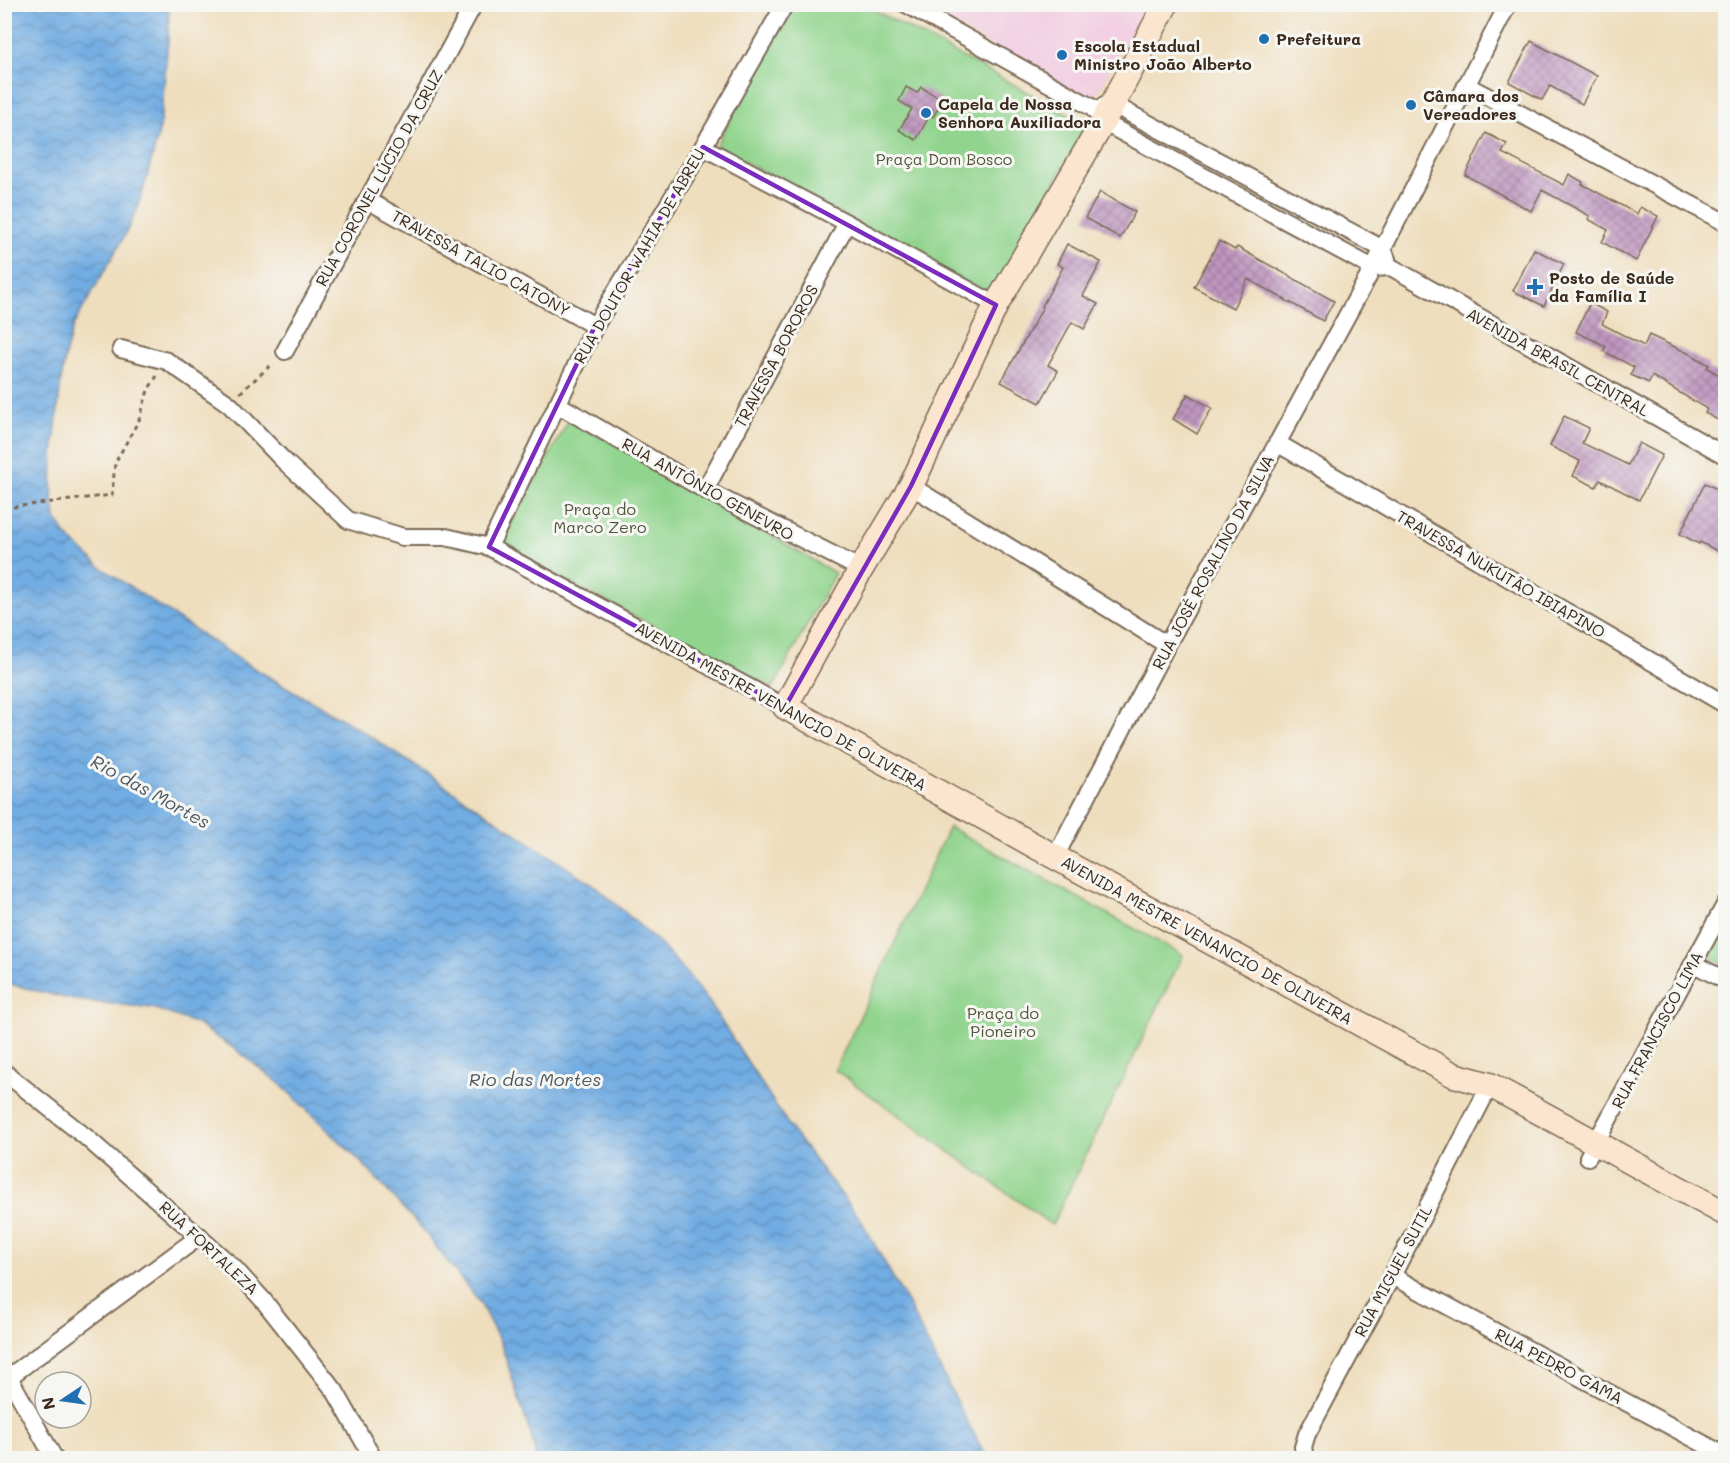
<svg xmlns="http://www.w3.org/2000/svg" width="1730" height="1463" font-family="Mali,sans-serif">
	<defs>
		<pattern id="water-waves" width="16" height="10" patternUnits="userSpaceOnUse" patternTransform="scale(1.5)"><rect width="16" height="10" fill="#71ace2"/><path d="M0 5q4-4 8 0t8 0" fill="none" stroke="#5e8cb7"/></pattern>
		<pattern id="building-cross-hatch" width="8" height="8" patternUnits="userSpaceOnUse" patternTransform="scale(1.5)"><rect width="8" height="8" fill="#c096c1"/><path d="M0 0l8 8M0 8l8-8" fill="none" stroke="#9d7b9c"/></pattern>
	</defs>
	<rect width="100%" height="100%" fill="#f6f6f2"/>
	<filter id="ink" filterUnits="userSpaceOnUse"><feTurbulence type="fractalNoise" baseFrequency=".0167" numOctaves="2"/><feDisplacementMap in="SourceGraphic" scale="12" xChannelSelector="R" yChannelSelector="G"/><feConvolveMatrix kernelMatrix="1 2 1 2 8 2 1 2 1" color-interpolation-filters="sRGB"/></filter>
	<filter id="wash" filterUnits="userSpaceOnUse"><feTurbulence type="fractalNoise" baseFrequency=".008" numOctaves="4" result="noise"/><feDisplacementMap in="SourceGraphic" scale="24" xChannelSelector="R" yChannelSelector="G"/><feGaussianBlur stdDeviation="1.35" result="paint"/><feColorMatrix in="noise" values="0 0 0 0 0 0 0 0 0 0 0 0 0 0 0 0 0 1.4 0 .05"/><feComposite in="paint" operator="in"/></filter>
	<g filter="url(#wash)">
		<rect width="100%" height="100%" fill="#efdebe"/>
		<!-- built -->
		<path fill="#f2cfe2" d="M922 5H1146L1091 105Z"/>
		<!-- green -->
		<path fill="#90d48d" stroke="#667f56" stroke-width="1.5" d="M793 5H865L1087 124 992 297 716 146Z
			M570 418 835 573 773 688 499 546Z
			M949 827 1183 955 1052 1225 835 1070Z
			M1725 929V966L1710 957Z"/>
		<!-- water -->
		<path fill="url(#water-waves)" stroke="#566b80" stroke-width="1.5" d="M4 5H169L168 40 160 128 145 184 136 212 124 237 73 326 66 352 61 380 53 454 52 494 55 517 65 534 99 566 245 663 359 729 426 773 599 889 659 943 687 974 709 1002 793 1132 861 1220 910 1308 960 1408 987 1458H536L533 1442 501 1344 480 1303 423 1230 362 1163 279 1083 235 1049 197 1024 153 1008 74 1000 5 983Z"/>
		<g id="blocks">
			<!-- building -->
			<path fill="url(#building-cross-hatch)" d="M1531 41 1597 76 1582 104 1550 86 1542 100 1509 82Z
				M906 87 917 93 921 87 943 100 933 117 930 115 916 140 899 130 912 109 899 101Z
				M1486 133 1507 144 1502 153 1564 185 1569 174 1583 182 1582 184 1637 214 1640 207 1658 216 1636 261 1602 242 1608 230 1588 219 1590 216 1542 190 1531 211 1465 175Z
				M1100 192 1135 212 1120 238 1085 218Z
				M1219 241 1235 250 1237 247 1334 301 1323 321 1248 279 1233 308 1194 287Z
				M1067 244 1101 262 1083 296 1098 304 1084 329 1072 322 1048 365 1058 371 1040 403 1001 382 1043 307 1042 306 1063 267 1057 264Z
				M1534 249 1564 264 1544 306 1513 291Z
				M1590 303 1607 312 1602 324 1644 346 1649 335 1692 355 1709 365 1707 368 1725 378V424L1705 413 1707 409 1652 376 1649 383 1631 375 1634 367 1603 351 1606 346 1576 332Z
				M1188 394 1212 408 1197 434 1173 419Z
				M1564 416 1589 428 1582 443 1628 465 1639 443 1662 455 1639 500 1600 480 1596 487 1573 476 1580 461 1550 446Z
				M1705 483 1725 493V555L1700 542 1699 544 1680 534Z"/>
		</g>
	</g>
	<g filter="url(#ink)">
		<use href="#blocks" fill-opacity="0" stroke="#7a6956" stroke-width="1.5"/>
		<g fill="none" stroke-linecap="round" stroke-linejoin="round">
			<defs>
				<path id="street" d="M906 4 1093 108 1103 122 1373 268 1391 267 1726 456
					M1466 85 1726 223
					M1104 106 1112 104 1383 249 1387 259
					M703 147 847 223 996 305
					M367 200 595 326
					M121 349 167 361 229 404 283 460 348 520 403 537H446L489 547 785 707
					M285 351 474 4
					M557 404 705 490 861 569
					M1277 443 1726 705
					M911 486 1167 645
					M705 490 847 223
					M489 547 595 326 703 147 785 4
					M1055 857 1167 645 1373 268 1508 4
					M1694 964 1726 981
					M4 1072 87 1138 233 1267 263 1300 335 1391 373 1458
					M1588 1157 1726 903
					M1392 1276 1726 1456
					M4 1371 9 1377 200 1236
					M9 1377 54 1458
					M1305 1458 1303 1447 1307 1434 1392 1276 1490 1085"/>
				<path id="secondary" d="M1166 4 1103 122 996 305 911 486 861 569 785 707 1055 857 1454 1075 1490 1085 1726 1214"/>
			</defs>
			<!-- street casing -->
			<use href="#street" stroke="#7a6956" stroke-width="20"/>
			<!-- secondary casing -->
			<use href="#secondary" stroke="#7a6956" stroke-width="27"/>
			<!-- path -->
			<path stroke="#7a6956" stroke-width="3" stroke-dasharray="4.5 4.5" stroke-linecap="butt" d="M240 393 273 363
				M4 508 112 495 115 463 140 418 148 390 157 376"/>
			<!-- street -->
			<use href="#street" stroke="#fff" stroke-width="16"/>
			<!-- secondary -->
			<use href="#secondary" stroke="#fbe5cf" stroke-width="24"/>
		</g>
	</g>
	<!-- marked area -->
	<path fill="none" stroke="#7b2cbf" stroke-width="4.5" stroke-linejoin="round" d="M703 147 996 305 911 486 785 707 489 547 595 326Z"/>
	<!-- markers -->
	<g fill="#1f6fb2" stroke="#f6f6f2" stroke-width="2">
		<circle cx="1264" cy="39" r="6"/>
		<circle cx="1062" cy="55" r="6"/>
		<circle cx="1411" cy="105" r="6"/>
		<circle cx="926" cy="113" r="6"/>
		<path d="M1532 278h6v6h6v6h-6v6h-6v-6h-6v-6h6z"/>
	</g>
	<g text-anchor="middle" stroke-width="6" stroke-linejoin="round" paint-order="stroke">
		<!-- poi labels -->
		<g font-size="16" font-weight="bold" fill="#3b2a1e" stroke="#f6f6f2" text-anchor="start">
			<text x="1276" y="45">Prefeitura</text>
			<text x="1074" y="52">Escola Estadual<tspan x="1074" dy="18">Ministro João Alberto</tspan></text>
			<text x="1423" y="102">Câmara dos<tspan x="1423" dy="18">Vereadores</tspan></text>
			<text x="938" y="110">Capela de Nossa<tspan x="938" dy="18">Senhora Auxiliadora</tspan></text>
			<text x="1549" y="284">Posto de Saúde<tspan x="1549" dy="18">da Família I</tspan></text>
		</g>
		<!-- park labels -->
		<g font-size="16" fill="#50543a" stroke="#f6f6f2">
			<text x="944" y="165">Praça Dom Bosco</text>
			<text x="600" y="515">Praça do<tspan x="600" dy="18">Marco Zero</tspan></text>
			<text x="1003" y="1019">Praça do<tspan x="1003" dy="18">Pioneiro</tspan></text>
		</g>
		<!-- street labels -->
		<g font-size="16" fill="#3b2a1e" stroke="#f6f6f2">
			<text transform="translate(379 178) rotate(-61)" y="6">RUA CORONEL LÚCIO DA CRUZ</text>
			<text transform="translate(639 256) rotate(-60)" y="6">RUA DOUTOR WAHIA DE ABREU</text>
			<text transform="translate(481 263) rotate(29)" y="6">TRAVESSA TALIO CATONY</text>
			<text transform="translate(776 356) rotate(-62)" y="6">TRAVESSA BOROROS</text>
			<text transform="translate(1558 362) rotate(29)" y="6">AVENIDA BRASIL CENTRAL</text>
			<text transform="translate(708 489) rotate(29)" y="6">RUA ANTÔNIO GENEVRO</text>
			<text transform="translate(1213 562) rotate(-62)" y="6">RUA JOSÉ ROSALINO DA SILVA</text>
			<text transform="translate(1501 574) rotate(30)" y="6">TRAVESSA NUKUTÃO IBIAPINO</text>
			<text transform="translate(781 706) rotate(29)" y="6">AVENIDA MESTRE VENANCIO DE OLIVEIRA</text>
			<text transform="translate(1207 940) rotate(29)" y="6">AVENIDA MESTRE VENANCIO DE OLIVEIRA</text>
			<text transform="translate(1657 1030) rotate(-62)" y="6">RUA FRANCISCO LIMA</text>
			<text transform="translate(209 1248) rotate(43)" y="6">RUA FORTALEZA</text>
			<text transform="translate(1393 1271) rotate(-62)" y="6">RUA MIGUEL SUTIL</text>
			<text transform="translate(1559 1366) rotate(28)" y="6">RUA PEDRO GAMA</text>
		</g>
		<!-- water labels -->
		<g font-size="18" font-style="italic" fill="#4e5863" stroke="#f6f6f2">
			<text transform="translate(150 792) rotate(29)" y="6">Rio das Mortes</text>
			<text x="535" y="1086">Rio das Mortes</text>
		</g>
	</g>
	<!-- margin -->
	<rect width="1730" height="1463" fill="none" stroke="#f6f6f2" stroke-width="24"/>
	<!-- north arrow -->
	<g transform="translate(63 1400) rotate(257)"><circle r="28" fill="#f6f6f2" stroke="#aba49d" stroke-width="1.5"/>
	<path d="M0-4.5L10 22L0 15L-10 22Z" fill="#1f6fb2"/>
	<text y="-9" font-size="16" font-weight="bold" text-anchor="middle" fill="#3b2a1e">N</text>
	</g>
</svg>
